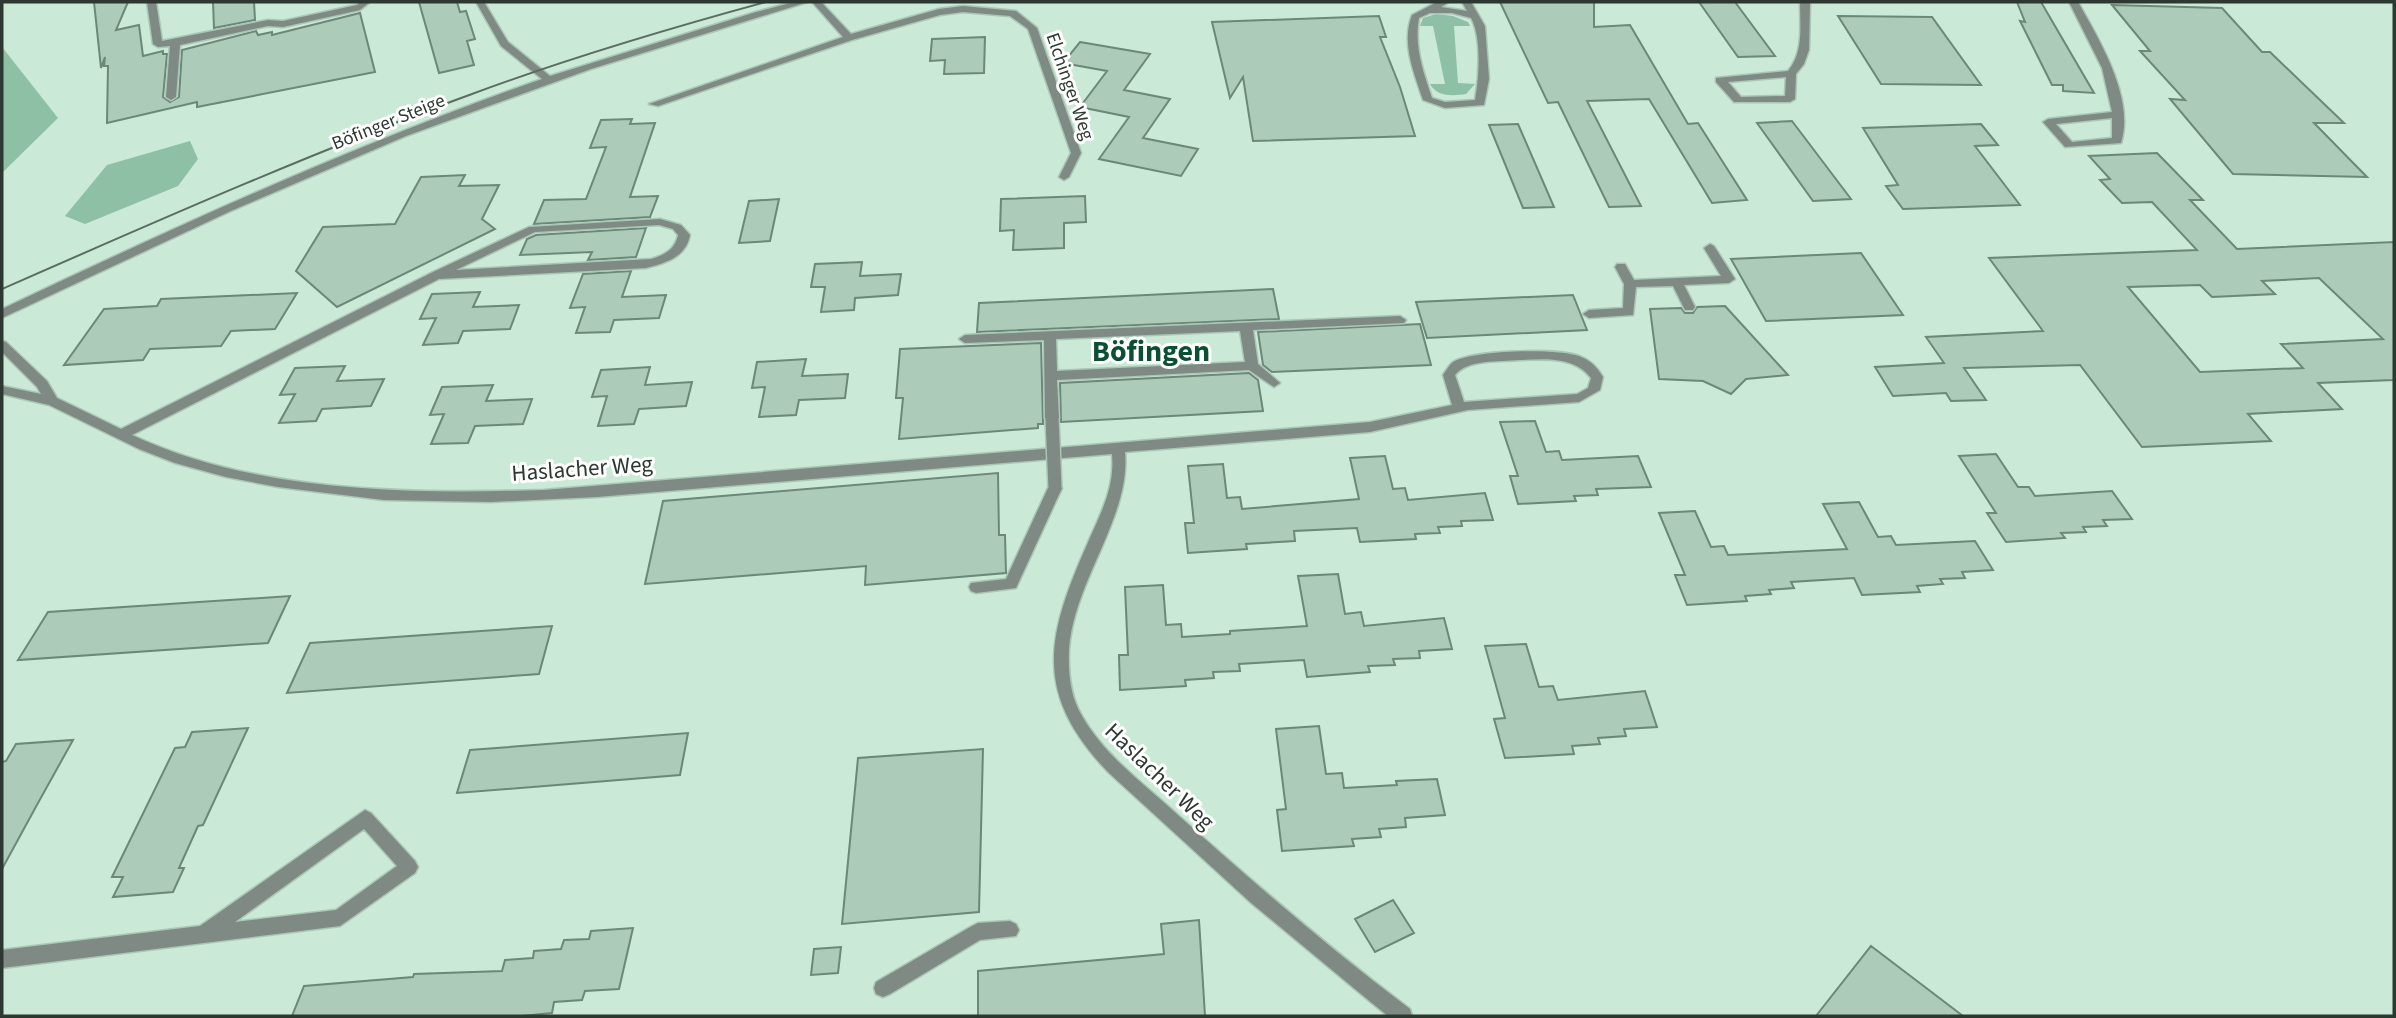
<svg xmlns="http://www.w3.org/2000/svg" width="2396" height="1018" font-family="'Source Sans 3',sans-serif">
	<rect width="100%" height="100%" fill="#cae9d7"/>
	<!-- green -->
	<path fill="#8dc0a4" d="M1436 14 1453 16 1468 22 1470 26H1454L1458 83 1475 84 1466 94C1453 96 1437 97 1430 84H1445L1433 26H1420L1423 18Z
		M2 47 58 118 2 173Z
		M190 141 198 159 178 186 85 224 65 216 107 165Z"/>
	<!-- building -->
	<path fill="#accbb9" stroke="#6b8878" stroke-width="2" fill-rule="evenodd" d="M94 2H128L116 30 139 25 143 56 163 51V54H167L163 97 170 102 179 97 182 50 256 31 258 35 272 32V35L360 13 375 72 197 107V102L107 123 108 66H104L105 57 101 68Z
		M213 2H254L255 20 214 28Z
		M419 2H457L460 12 466 11 475 39 467 41 474 65 439 73Z
		M1500 2H1594V27L1630 25 1688 124 1698 123 1747 200 1712 203 1649 99 1587 101 1641 206 1609 207 1558 102 1548 103Z
		M1699 2H1735L1775 56 1738 57Z
		M2017 2H2041L2094 93 2063 91V85H2052L2020 21 2025 22Z
		M2112 5 2222 8 2262 52H2270L2344 123H2314L2367 177 2233 174 2170 99 2185 100 2140 51H2150Z
		M1379 16 1386 37H1380L1400 87 1415 136 1253 141 1243 77 1230 98 1212 22Z
		M1838 16 1932 17 1981 85 1881 84Z
		M985 37 984 73 944 74 945 60 930 61 932 39Z
		M1080 42 1150 54 1124 90 1170 99 1143 138 1198 149 1181 176 1099 159 1129 117 1080 107 1107 71 1063 63Z
		M632 119 630 124 655 123 630 197 658 196 650 217 534 224 544 200 586 199 606 147 590 148 601 120Z
		M1792 121 1851 199 1813 201 1757 123Z
		M1518 124 1554 207 1523 208 1489 125Z
		M1981 124 1998 145 1975 146 2020 205 1903 209 1886 186 1898 185 1863 128Z
		M2157 153 2203 200H2190L2237 249 2394 242V380L2318 383 2342 409 2248 414 2271 441 2142 447 2080 365 1964 368 1986 400 1951 401 1946 393 1893 396 1875 367 1944 363 1926 337 2043 331 1989 258 2197 250 2152 202 2122 203 2100 180 2110 179 2089 156ZM2319 278 2383 339 2281 344 2303 368 2200 372 2128 287 2200 285 2212 297 2275 294 2262 281Z
		M465 175 459 186 499 185 482 219 495 229 337 307 296 271 323 227 395 224 421 177Z
		M1085 196 1086 222 1064 223V248L1013 250 1014 230 1000 231 1001 199Z
		M779 199 770 241 739 243 749 201Z
		M646 228 636 257 588 260 592 252 520 255 527 239 536 235Z
		M1861 253 1903 315 1766 321 1731 259Z
		M862 262 860 276 901 274 898 295 855 298 854 310 821 312 825 287H811L815 264Z
		M631 271 622 297 666 295 659 318 614 320 610 332 576 333 585 307 570 308 583 274Z
		M1273 289 1279 319 977 332 979 303Z
		M480 292 473 307 519 305 510 329 463 331 458 343 423 345 436 318 420 319 432 294Z
		M297 293 275 329 231 331 221 346 150 349 143 360 64 365 104 309 157 306 161 299Z
		M1573 295 1587 330 1427 338 1416 302Z
		M1725 306 1788 375 1746 379 1731 394 1703 381 1659 379 1650 309 1681 308 1685 313H1693L1697 307Z
		M1420 324 1431 365 1272 372 1263 365 1258 332Z
		M1041 343 1043 424H1038V428L899 439 903 398H896L900 349Z
		M806 359 802 376 848 374 845 398 799 400 796 415 759 417 765 387 752 388 757 362Z
		M345 366 337 381 384 379 371 406 322 409 316 421 279 423 295 394 280 395 295 368Z
		M650 367 645 385 692 382 686 406 639 409 634 424 598 426 607 396 592 397 601 370Z
		M1249 373 1258 380 1263 411 1061 422 1060 383Z
		M493 385 486 401 532 399 523 424 475 426 468 443 431 444 444 414 430 415 442 387Z
		M1535 421 1546 452 1559 451 1562 460 1638 456 1651 487 1596 489 1598 495 1574 496 1576 501 1518 504 1510 476H1518L1500 422Z
		M1996 454 2018 487H2029L2035 496 2112 491 2132 519 2103 520 2107 526 2083 527 2086 532 2061 533 2065 538 2006 542 1987 513H1996L1959 456Z
		M1385 456 1393 489 1405 488 1408 500 1485 493 1493 520 1461 521 1462 526 1438 527 1440 533 1415 534 1416 539 1360 542 1357 528 1294 531 1295 541 1246 544 1247 549 1188 553 1185 523H1194L1188 466 1223 464 1227 498 1240 497 1242 509 1359 499 1350 458Z
		M998 473 999 535H1005L1006 573 865 585 866 566 645 584 663 501Z
		M1859 502 1878 537 1891 536 1896 545 1975 541 1993 570 1962 572 1965 578 1940 579 1943 584 1917 586 1920 592 1862 595 1854 578 1791 582 1794 588 1769 590 1771 594 1745 596 1747 601 1687 605 1675 575H1685L1659 513 1695 511 1711 547 1724 546 1728 555 1847 549 1823 504Z
		M1338 574 1345 614 1361 612 1364 626 1444 618 1452 649 1419 651 1420 658 1393 659 1395 665 1368 666 1370 672 1307 677 1304 660 1239 664 1240 671 1213 672 1214 678 1185 680 1186 686 1120 690 1119 655H1128L1125 587 1163 585 1166 625 1181 624 1182 637 1230 634V631L1307 626 1298 576Z
		M290 596 268 643 18 660 48 612Z
		M552 626 539 674 287 693 310 643Z
		M1526 644 1539 687 1553 686 1558 700 1645 691 1657 727 1624 729 1626 736 1598 738 1600 744 1572 746 1574 754 1505 758 1494 719 1505 718 1485 646Z
		M1319 726 1326 774 1342 773 1344 788 1397 785 1396 781 1437 779 1445 815 1405 818 1406 827 1379 829 1381 837 1352 839 1354 846 1282 851 1277 810 1286 809 1276 729Z
		M248 728 203 825 198 826 179 868H184L173 892 113 897 123 877H112L175 748 185 747 192 732Z
		M688 733 680 775 457 793 470 750Z
		M73 740 38 803 2 869V762L6 761 16 744Z
		M983 749 979 912 842 924 858 758Z
		M1393 900 1414 933 1375 952 1355 919Z
		M1199 920 1205 1016H978V971L1164 954 1161 924Z
		M633 928 619 989 585 991 582 1000 554 1002 552 1013 521 1016H292L304 986 413 977 414 974 502 971 505 960 533 958 534 951 561 949 564 940 589 939 591 931Z
		M1871 946 1963 1016H1816Z
		M841 947 838 973 811 975 814 949Z"/>
	<g fill="none" stroke-linecap="round" stroke-linejoin="round">
		<defs>
			<path id="pedestrian" d="M1710 244 1714 246 1735 279 1729 283 1684 285 1695 307 1693 310H1685L1673 286 1636 287 1633 315 1589 318 1583 314 1589 310 1623 308 1624 284 1615 267 1617 264H1625L1634 280 1721 276 1704 248Z
				M1400 316 1406 320 1404 323 1253 330 1258 364 1280 383 1274 387 1249 370 1057 380 1059 418 1052 423 1045 418 1044 340 965 343 959 339 965 335ZM1240 331 1245 362 1057 371 1056 339Z
				M1055 483 1062 488 1016 588 976 593 971 591 969 587 971 583 1006 579 1048 488Z
				M1010 921 1016 924 1019 930 1016 936 980 940 890 994 883 997 876 994 874 988 876 982 972 926 978 923Z"/>
			<path id="minor" d="M147 2H156L162 41 268 20 283 21 357 5 360 2H370L360 10 283 27 268 26 180 45 176 97 171 100 166 97 170 46 158 47 153 44Z
				M476 2H484L508 42 550 76 756 12 794 2H808L591 69 406 136 233 210 2 318V309C179 225 356 144 542 79L501 46Z
				M812 2H821L851 34 939 9 963 6 1016 11 1037 28 1081 153 1069 177 1064 180 1059 177 1071 153 1028 29 1010 16 963 12 940 15 852 40 658 106 649 104 843 37Z
				M1437 2H1449L1441 7 1467 11 1462 2H1471L1485 26 1489 79 1484 105 1445 108 1423 100C1414 73 1401 43 1412 15ZM1430 13H1452L1471 18C1482 38 1479 78 1475 100L1445 102 1432 98C1423 71 1414 47 1419 18Z
				M1800 2H1810L1809 50 1804 64 1796 74 1795 99 1790 102H1734L1716 82V78L1788 71C1804 52 1800 26 1800 2ZM1786 77 1785 96 1741 97 1728 82Z
				M2069 2H2078C2100 41 2135 99 2121 143L2065 147 2043 122 2048 119 2112 112 2102 68ZM2112 118V138L2072 142 2056 124Z
				M660 219 681 225 690 235C686 257 666 263 646 268L439 279 132 435C256 493 410 494 544 490L1370 422 1452 405 1443 375C1446 371 1449 365 1453 362 1473 350 1556 348 1579 356 1590 360 1597 367 1603 377L1600 390 1579 402 1468 410 1370 432 1125 452C1131 517 1074 580 1069 649 1068 673 1070 696 1082 716 1105 756 1144 784 1178 815 1253 882 1329 948 1410 1009L1412 1016H1388L1367 999 1250 902 1109 773C1031 692 1047 635 1089 540 1102 511 1115 486 1112 454L597 497 491 502 384 500 278 487 226 477 175 463 139 449 49 405 2 394V386L41 394 37 387 2 352V341L6 342 47 381 57 398 121 429 433 272 529 227ZM659 225 673 229 678 235C675 250 664 255 651 259L456 270 535 232ZM1519 360C1544 359 1574 356 1591 378L1588 388 1577 394 1464 402 1455 375C1468 359 1499 362 1519 360Z
				M365 810 371 813 415 861 418 867 415 873 340 926 2 968V950L200 926ZM364 829 397 866 336 910 235 922Z"/>
		</defs>
		<!-- pedestrian casing -->
		<use href="#pedestrian" stroke="#aac6b6" stroke-width="3"/>
		<!-- minor casing -->
		<use href="#minor" stroke="#aac6b6" stroke-width="3"/>
		<!-- pedestrian -->
		<use href="#pedestrian" fill="#7e8a83" fill-rule="evenodd"/>
		<!-- minor -->
		<use href="#minor" fill="#7e8a83" fill-rule="evenodd"/>
		<!-- tram -->
		<path stroke="#5b6d62" stroke-width="2" d="M2 289C157 221 313 152 472 94 569 58 667 29 766 2"/>
		<defs>
			<path id="pedestrian-bridge" d="M1052 418 1055 488"/>
		</defs>
		<!-- pedestrian-bridge casing -->
		<use href="#pedestrian-bridge" stroke="#aac6b6" stroke-width="16" stroke-linecap="butt"/>
		<!-- pedestrian-bridge -->
		<use href="#pedestrian-bridge" stroke="#7e8a83" stroke-width="13"/>
	</g>
	<g text-anchor="middle" stroke-width="6" stroke-linejoin="round" paint-order="stroke">
		<!-- far-street labels -->
		<g font-size="19" fill="#2c3831" stroke="#fff">
			<text transform="translate(1071 86) rotate(71)" y="7">Elchinger Weg</text>
			<text transform="translate(388 121) rotate(-22)" y="7">Böfinger Steige</text>
		</g>
		<!-- street labels -->
		<g font-size="23" fill="#2c3831" stroke="#fff">
			<text transform="translate(582 468) rotate(-4)" y="8">Haslacher Weg</text>
			<text transform="translate(1160 776) rotate(44)" y="8">Haslacher Weg</text>
		</g>
		<!-- district labels -->
		<g font-size="30" font-weight="bold" fill="#0c5034" stroke="#fff">
			<text x="1151" y="361">Böfingen</text>
		</g>
	</g>
	<!-- border -->
	<rect width="2396" height="1018" fill="none" stroke="#2c3831" stroke-width="7"/>
</svg>
